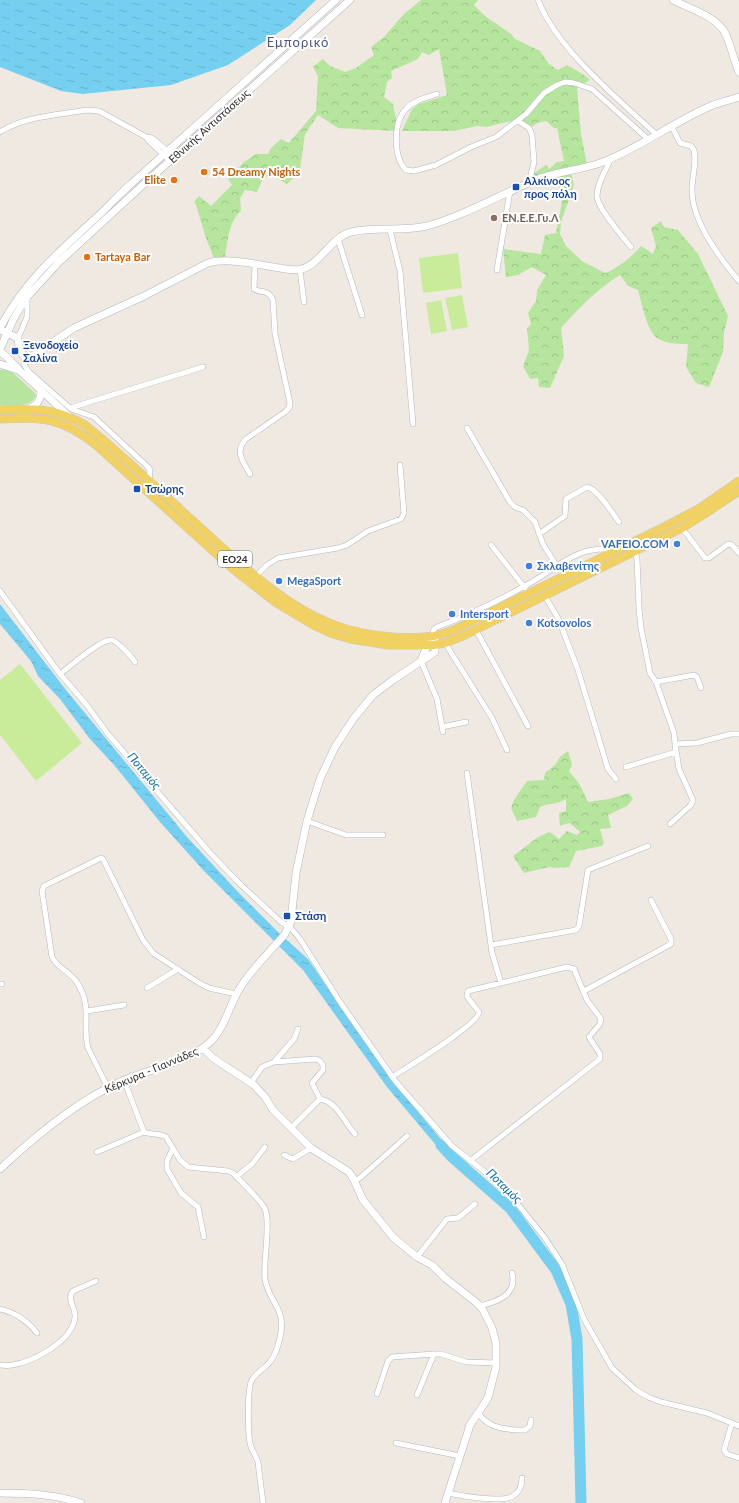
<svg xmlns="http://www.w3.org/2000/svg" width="739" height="1503" font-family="Lato,sans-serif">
	<defs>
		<pattern id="forest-crowns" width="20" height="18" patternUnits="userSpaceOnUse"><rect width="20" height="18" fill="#b6e59e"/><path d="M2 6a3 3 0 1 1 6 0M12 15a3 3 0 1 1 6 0" fill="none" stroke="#9dc588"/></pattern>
		<pattern id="water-ripples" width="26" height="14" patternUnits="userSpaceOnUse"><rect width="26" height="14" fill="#75cff0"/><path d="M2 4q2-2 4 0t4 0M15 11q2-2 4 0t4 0" fill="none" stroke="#66b2ce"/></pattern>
	</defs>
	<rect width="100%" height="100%" fill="#efe9e1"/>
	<!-- grass -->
	<path fill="#b6e59e" d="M6 369 12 372 35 393 36 396C30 408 12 405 0 405V370Z"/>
	<!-- forest -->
	<path fill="url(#forest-crowns)" d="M421 0H478L474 5 485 16 511 34 515 39 540 51 549 64 558 70 567 65C575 70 583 73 590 80L577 88 581 134 587 165 570 169 574 185 561 222 560 234 566 246 582 261 605 273C617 269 634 255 641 246L653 254 656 246 651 228 661 221 664 227 678 230 698 254 728 316 724 332 723 352 709 387 696 383 686 367 688 344C678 344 666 344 657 338 647 331 641 301 638 290L628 286 620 275C597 289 579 308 561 328L564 356 550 388 539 387 538 378 530 379 523 366 529 350 527 329 531 324 528 313 536 301 537 290 546 275 532 267 518 275 506 277 503 249 541 254 545 235 556 233 563 197 554 173 531 179 533 174 546 165 549 169 557 162 564 161 557 128H554L546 121 537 123 533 126 520 125 515 120 486 127 477 126 454 131H402L412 109 419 104 447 95 439 49 429 55 422 52 418 59 391 71 392 78 387 82 384 97 393 104 396 119 395 131 338 128 318 115 305 134 300 169 298 174 287 184 273 176 263 178 257 192 245 190 240 198 241 211C229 220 227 244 225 258L215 261 206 238 196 205 194 202 199 196 211 206 232 185 228 179 244 162 256 154H268L271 148 281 139 289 143 316 111 318 76 313 67 323 59 330 66 345 72 356 68 374 55 371 47 384 37 404 14Z
		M568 751 572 765 569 771 580 785 588 802 609 799 629 793 633 799 627 806 608 815 611 828 600 829 604 843 602 846 576 851 569 867 554 868 549 867 524 873 513 856 538 837 550 832 559 839 567 831 577 835 580 832 570 823 565 824 560 826 559 813 566 811V799C563 800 561 802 557 803 551 804 546 804 540 807L536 817 517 821 511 808 514 800 527 781 544 780 545 773 555 765 560 757Z"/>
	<!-- pitch -->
	<path fill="#c9ec9a" d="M458 253 462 288 423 293 419 258Z
		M462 295 468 327 452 330 445 298Z
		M441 300 447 331 431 334 426 303Z
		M20 664 82 743 36 781 0 735V680Z"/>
	<!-- water -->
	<path fill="url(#water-ripples)" d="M0 0H316L290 25 228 65 171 85 83 94 61 91 0 67Z
		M0 604 66 690 187 837 238 892 278 932 308 959 389 1077 449 1149 451 1156 446 1157 387 1087 303 970 204 871 160 822 115 766 90 739 60 699 38 676 31 661 0 624Z"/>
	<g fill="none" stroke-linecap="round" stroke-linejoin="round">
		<!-- river -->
		<path stroke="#75cff0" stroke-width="11" d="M441 1145 451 1156 510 1208 556 1270 571 1304 577 1339 581 1503"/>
		<defs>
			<path id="street" d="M538 0C557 49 619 100 657 135
				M437 94C426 98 414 100 406 109 393 122 393 157 406 170L414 171 436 165 471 147 496 137 526 114 544 93 557 85 565 82 574 83 592 89 649 140
				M518 121 529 128 532 135 534 162 529 183
				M672 127 680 143 691 146 694 150C697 163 692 176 692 190 692 222 720 258 739 281
				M0 132C25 116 58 115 87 110L99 111 146 137 152 138 175 157
				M146 137 149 141 170 161
				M611 158C606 170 597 183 597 196 597 208 623 237 631 247
				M390 230 400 271 413 424
				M338 239 362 315
				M300 270 304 302
				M497 270 510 191
				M18 338 27 317V297
				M24 356V364L28 371 71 409 94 417 148 467 150 470 149 481
				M70 408 203 367
				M467 428 510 502 515 507 523 510 535 522 543 544 556 565
				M250 474C243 462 234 451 246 439L285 412 289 408 290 403 275 334 273 300C267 288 262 294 254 289L255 265
				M682 528 705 558H709L728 544 732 545 739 553
				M539 534 565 516 566 499 587 487C598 489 612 513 619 522
				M491 545 525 588
				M635 551 637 559 639 608 641 628 650 673 656 682
				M256 576 267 565 278 558 338 548 347 545 368 531 401 519 404 513 400 465
				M0 591 60 674 86 704 108 734 180 818 212 855 241 885 281 922 290 927 300 939 340 1002 396 1082 452 1146 498 1182 512 1197 545 1238 562 1264 584 1319 612 1368 636 1390 648 1397 661 1402 707 1413 739 1426
				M545 596 559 620 578 670 608 769 616 779
				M476 630 528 726
				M432 636 434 629 437 627C467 616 496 602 525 586 557 569 576 544 616 550
				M445 643 492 718 507 750
				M421 661 437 699 443 732
				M60 674C69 667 102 638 112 640 118 642 132 657 135 662
				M701 688 697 677 694 675 656 682 674 733 675 744 697 743 731 734H739
				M442 727 466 722
				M626 767 676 752
				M467 773 492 953 501 983
				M307 821 346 835H383
				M670 824 691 805 693 800 679 769 675 744
				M491 945 576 930 579 926 588 870 648 846
				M0 984H2
				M147 988 178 969
				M584 991 671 944V939L651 900
				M87 1011 124 1005
				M274 1062 316 1059 320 1061 323 1065V1070L312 1083 320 1099 291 1128
				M392 1077C406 1068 479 1024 479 1012L468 998 467 996 468 991 567 967 574 969 587 1000 601 1019 600 1024 589 1037 600 1054V1059L470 1161
				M124 1080 144 1132C151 1135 160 1133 166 1137L180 1160 188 1167 228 1171 233 1173C242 1183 260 1199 265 1209 271 1222 263 1262 265 1279 268 1300 285 1308 281 1332 279 1344 276 1357 267 1365 262 1370 255 1374 252 1380 247 1386 248 1434 250 1443 251 1450 256 1455 258 1462L263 1503
				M251 1083 262 1067 274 1062 294 1039 298 1029
				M108 1088 88 1048C82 1024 93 1005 76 981 69 971 57 968 52 957L42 891 44 886 101 858 103 859 143 940 153 953 199 983 209 988 236 994
				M320 1099C338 1102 344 1123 355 1134
				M173 1148 167 1161V1169L181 1193 198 1207 204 1237
				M97 1152 144 1132
				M284 1155 293 1159 311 1148
				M236 1177 252 1164 265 1147
				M355 1181 361 1177 407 1136
				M417 1257 447 1219 458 1218 475 1204
				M480 1306C496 1302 518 1295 512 1273
				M0 1309C16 1313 27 1320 37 1333
				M0 1365C4 1365 8 1366 12 1365 33 1362 73 1341 75 1317 76 1308 66 1299 73 1291L96 1281
				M377 1394 388 1361 392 1357 434 1354H441L466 1362 496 1363
				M417 1395 434 1354
				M478 1412C487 1429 508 1430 525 1430L530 1426 531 1420
				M732 1423 724 1450 727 1454 739 1458
				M396 1443 460 1456
				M448 1493C462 1496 501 1503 513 1496 520 1492 522 1485 522 1478"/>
			<path id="secondary" d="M673 0C688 8 715 16 724 31 731 43 733 59 739 72
				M0 328C24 281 60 251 98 216 109 206 119 194 131 184L336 0
				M0 330 18 338C19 348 19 358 32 356L74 328 144 296 208 263C229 257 258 265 280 268 286 269 294 271 301 269 319 266 331 237 351 232 376 226 402 232 427 226 466 215 501 194 538 179 559 171 582 170 603 162 641 147 675 121 713 105 721 102 730 100 739 97
				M0 349 14 318 27 297 59 262 145 183 350 0
				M0 352 6 356 20 371 70 417
				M0 364 18 370
				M27 409C37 406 41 400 41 390
				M421 661 429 641 432 636
				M203 1048 213 1058 254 1085 265 1097 273 1110 311 1148 349 1172 353 1178 363 1200 393 1237 417 1257 432 1265 445 1278 477 1303 483 1310 492 1328 496 1343V1367L490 1390 488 1398 470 1425 445 1503
				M0 1169C33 1138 76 1102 118 1083 144 1070 187 1063 209 1043 225 1029 229 1005 240 988 252 968 270 952 285 934L291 921 296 873 307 821 320 779 335 747 354 718 373 695 393 680 435 652V636
				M0 1493C28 1493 54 1494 81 1503"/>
			<path id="primary" d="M0 410C33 408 56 408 85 425 130 461 171 502 214 540 247 570 286 605 327 622 356 635 402 641 434 636 443 634 452 631 460 627L666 526 700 508 739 481
				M0 419C42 417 62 417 96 445L233 569 275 602 315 626 333 634 351 639 388 645H434L445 643 465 635 682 528 706 513 739 491"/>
		</defs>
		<!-- street casing -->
		<use href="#street" stroke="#b4b7c1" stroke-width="6"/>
		<!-- secondary casing -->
		<use href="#secondary" stroke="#b4b7c1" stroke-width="8"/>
		<!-- primary casing -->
		<use href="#primary" stroke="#c9c9c9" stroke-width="9"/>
		<!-- street -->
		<use href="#street" stroke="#fff" stroke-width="5"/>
		<!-- secondary -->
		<use href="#secondary" stroke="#fff" stroke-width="7"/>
		<!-- primary -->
		<use href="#primary" stroke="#f2d163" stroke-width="8"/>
	</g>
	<!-- markers -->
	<g fill="#e8710a" stroke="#fff" stroke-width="1.5">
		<circle cx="204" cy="172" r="4"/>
		<circle cx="174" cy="180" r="4"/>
		<circle cx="87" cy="257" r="4"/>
	</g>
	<g fill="#1a4fb4" stroke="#fff" stroke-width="1.5">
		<rect x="512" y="183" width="8" height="8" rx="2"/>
		<rect x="11" y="347" width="8" height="8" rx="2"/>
		<rect x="133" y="485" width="8" height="8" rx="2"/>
		<rect x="283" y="912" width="8" height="8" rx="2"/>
	</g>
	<circle fill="#8d6e63" stroke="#fff" stroke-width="1.5" cx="494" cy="218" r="4"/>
	<g fill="#3f7fe0" stroke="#fff" stroke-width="1.5">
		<circle cx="677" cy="544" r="4"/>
		<circle cx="529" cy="566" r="4"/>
		<circle cx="279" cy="581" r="4"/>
		<circle cx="452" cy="614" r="4"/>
		<circle cx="529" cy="623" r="4"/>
	</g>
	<g text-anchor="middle" stroke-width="4" stroke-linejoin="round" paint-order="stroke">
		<!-- shield labels -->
		<rect fill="#fff" stroke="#6d6d6d" stroke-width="1" x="218" y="551" width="34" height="16" rx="3"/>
		<g font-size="10" font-weight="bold" fill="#2e2e2e">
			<text x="235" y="563">ΕΟ24</text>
		</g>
		<!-- street labels -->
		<g font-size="11" fill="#2e2e2e" stroke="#fff">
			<text transform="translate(209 126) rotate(-42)" y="4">Εθνικής Αντιστάσεως</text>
			<text transform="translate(151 1070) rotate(-23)" y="4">Κέρκυρα - Γιαννάδες</text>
		</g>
		<!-- food labels -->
		<g font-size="11" font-weight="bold" fill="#c56008" stroke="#fff" text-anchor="start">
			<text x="212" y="176">54 Dreamy Nights</text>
			<text x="166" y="184" text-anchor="end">Elite</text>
			<text x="95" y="261">Tartaya Bar</text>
		</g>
		<!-- transit labels -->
		<g font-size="11" font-weight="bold" fill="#164399" stroke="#fff" text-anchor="start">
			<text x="524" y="185">Αλκίνοος<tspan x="524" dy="13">προς πόλη</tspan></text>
			<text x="23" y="349">Ξενοδοχείο<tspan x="23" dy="13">Σαλίνα</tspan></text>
			<text x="145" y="493">Τσώρης</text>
			<text x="295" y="920">Στάση</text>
		</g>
		<!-- education labels -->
		<g font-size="11" font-weight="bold" fill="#785e54" stroke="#fff" text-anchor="start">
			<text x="502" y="222">ΕΝ.Ε.Ε.Γυ.Λ</text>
		</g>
		<!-- shop labels -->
		<g font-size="11" font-weight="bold" fill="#366cbe" stroke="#fff" text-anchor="start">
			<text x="669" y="548" text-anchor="end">VAFEIO.COM</text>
			<text x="537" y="570">Σκλαβενίτης</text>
			<text x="287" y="585">MegaSport</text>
			<text x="460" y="618">Intersport</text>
			<text x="537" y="627">Kotsovolos</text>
		</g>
		<!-- water labels -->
		<g font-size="12" font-style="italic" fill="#0d6fa3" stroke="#fff">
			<text transform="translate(144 771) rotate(50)" y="4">Ποταμός</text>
			<text transform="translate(504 1186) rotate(44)" y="4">Ποταμός</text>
		</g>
		<!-- quarter labels -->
		<g font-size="13" letter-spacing="1" fill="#4d5680" stroke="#fff">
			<text x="298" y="47">Εμπορικό</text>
		</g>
	</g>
</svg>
